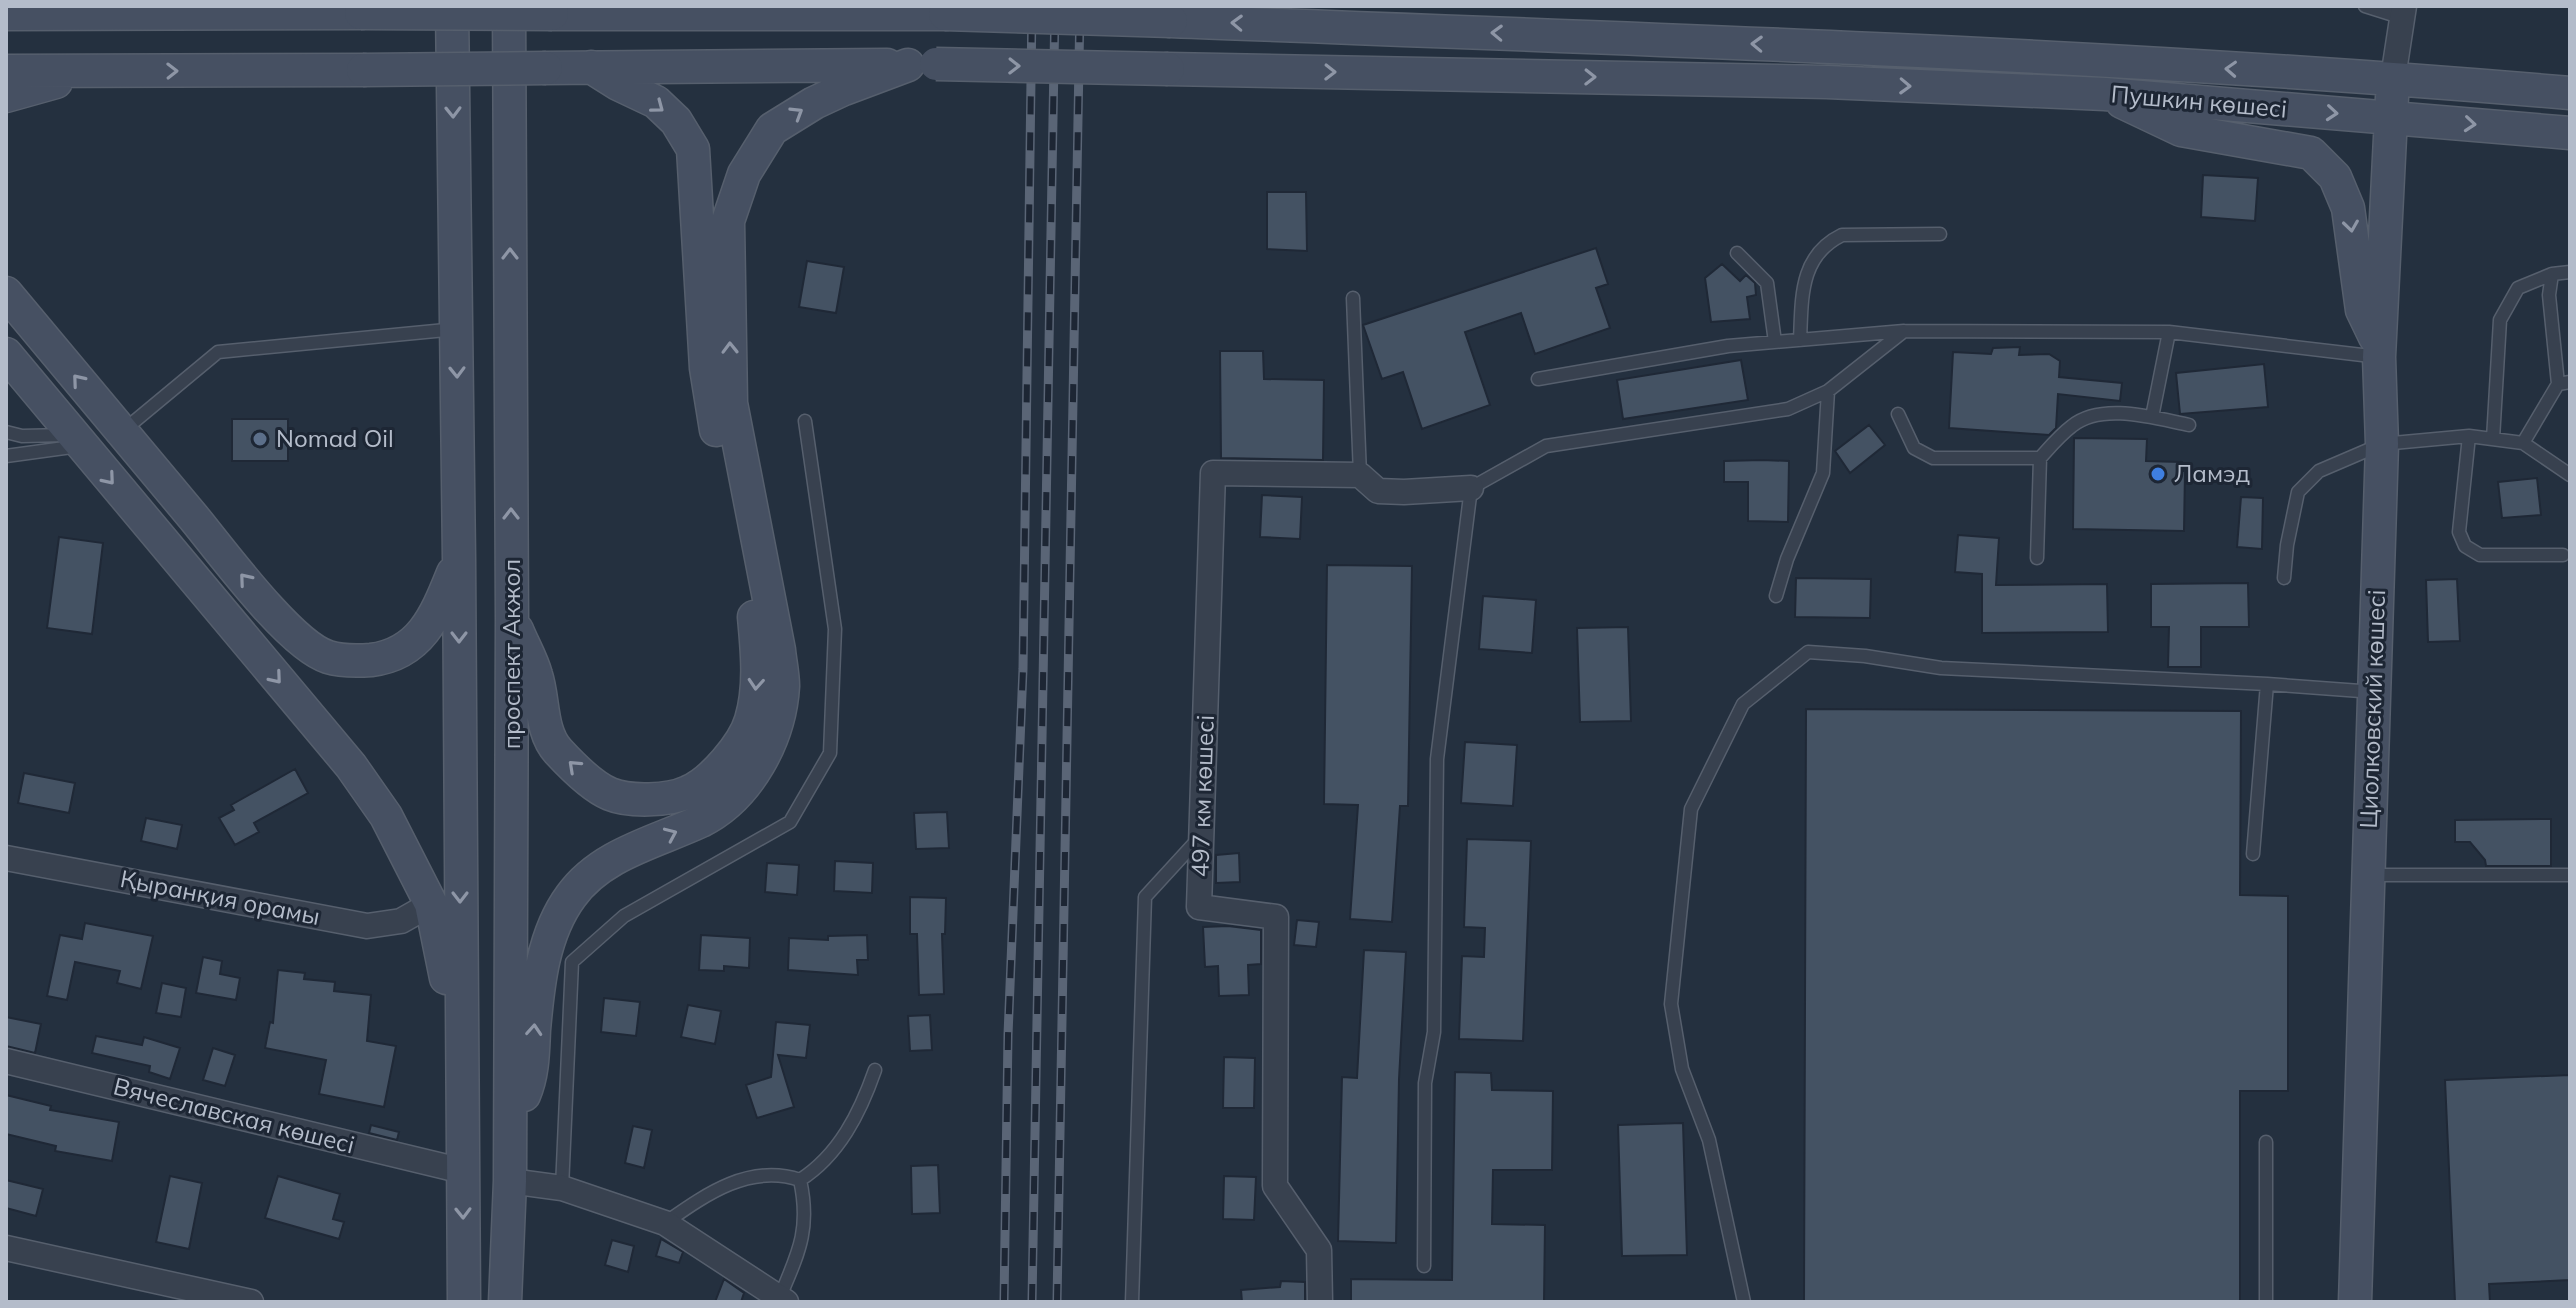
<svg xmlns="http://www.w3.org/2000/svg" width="2576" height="1308" font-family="Mulish,sans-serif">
	<rect width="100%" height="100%" fill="#24303f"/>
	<!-- building -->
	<path fill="#445263" stroke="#1f2836" stroke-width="2" d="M2203 175 2258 178 2255 221 2201 217Z
		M1267 192H1306L1307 251 1267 249Z
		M1596 248 1608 284 1596 288 1610 328 1535 354 1521 313 1465 332 1490 405 1422 429 1403 372 1382 379 1363 325Z
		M807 261 844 267 836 313 799 307Z
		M1722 264 1740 281 1746 275 1755 283 1756 295 1747 297 1750 319 1711 322 1705 278Z
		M2020 347 2019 355 2049 354 2060 361 2059 377 2122 383 2120 401 2058 394 2056 428 2049 435 1949 428 1953 352 1991 354 1993 348Z
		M1220 351H1263L1264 379 1324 380 1323 460 1221 458Z
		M1741 360 1748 400 1623 419 1617 380Z
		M2264 364 2268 407 2180 414 2176 373Z
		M232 419H288V461H232Z
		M1869 425 1885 445 1850 473 1835 451Z
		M2074 438 2147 439 2146 461 2182 462V471H2185L2184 531 2073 529Z
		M1762 460 1789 461 1788 522 1748 521V482H1724V461Z
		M2537 478 2541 515 2502 518 2498 482Z
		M1262 495 1302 497 1300 539 1260 537Z
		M2241 497 2263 498 2262 549 2237 547Z
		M1958 535 1999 538 1996 585 2107 584 2108 632 1982 633V574L1955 572Z
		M59 537 103 543 92 634 47 628Z
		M1327 565 1412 566 1408 806H1400L1392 922 1350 919 1358 805 1324 804Z
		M1796 578 1871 579 1870 618 1795 617Z
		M2457 579 2460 641 2428 642 2426 580Z
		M2248 583 2249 627H2201V667H2168L2169 627H2151V584Z
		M1483 596 1536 600 1532 653 1479 649Z
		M1628 627 1631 721 1580 722 1577 628Z
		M1806 709 2241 711 2240 895 2288 896V1091H2240V1302H1804Z
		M1465 742 1517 745 1513 806 1461 803Z
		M295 769 308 793 254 823 259 832 235 845 219 818 234 810 231 805Z
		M24 773 75 783 69 813 18 803Z
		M947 812 949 848 916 849 914 813Z
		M146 818 182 825 177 849 141 841Z
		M2551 819V866H2486L2485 860 2470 842H2455V820Z
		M1467 839 1531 841 1523 1041 1459 1039 1462 956 1484 957 1485 928 1464 927Z
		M1239 853 1240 882 1216 883V855Z
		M835 861 873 863 872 893 834 891Z
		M767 863 799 865 797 895 765 892Z
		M910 897 946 898 945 934H942L944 994 919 995 917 934H910Z
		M1297 920 1319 922 1316 947 1294 945Z
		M85 923 153 936 141 989 117 983 120 971 75 962 67 1000 47 996 60 935 82 939Z
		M1228 926 1261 930V964L1248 965 1249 995 1219 996 1218 966 1205 967 1203 927Z
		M701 935 750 938 749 968 724 966V971L699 970Z
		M867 935 868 960H857L858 975 788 970 789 938 828 940V936Z
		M1364 950 1406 952 1399 1079 1396 1243 1338 1241 1342 1077 1357 1078Z
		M203 957 222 961 220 974 240 978 236 1000 196 993Z
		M278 970 305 973 304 979 335 982 334 991 371 995 367 1041 396 1046 384 1107 319 1094 326 1060 265 1048 270 1022 273 1023Z
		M162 983 186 988 181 1017 156 1013Z
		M604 998 640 1002 636 1036 601 1032Z
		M688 1005 721 1011 715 1044 681 1037Z
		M930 1015 932 1050 910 1051 908 1016Z
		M6 1017 41 1024 35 1053 6 1046Z
		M776 1022 810 1025 806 1058 778 1055 794 1107 757 1118 746 1085 771 1077Z
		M96 1036 142 1045 144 1037 180 1048 170 1079 149 1072 150 1066 92 1053Z
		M213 1048 235 1055 225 1086 203 1080Z
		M1224 1057 1255 1058 1254 1108H1223Z
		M1455 1072 1491 1073 1492 1090 1553 1091 1552 1170H1493L1492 1224 1545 1225 1544 1302H1351V1279L1452 1280Z
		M2570 1075V1280L2489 1284 2490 1302H2455L2445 1080Z
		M6 1095 51 1106 50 1110 119 1122 112 1161 55 1151 56 1146 6 1134Z
		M1683 1123 1687 1255 1622 1256 1618 1125Z
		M371 1125 399 1132 397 1140 369 1133Z
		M633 1126 652 1130 644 1168 625 1163Z
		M938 1165 940 1213 912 1214 911 1166Z
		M170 1176 202 1183 189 1249 156 1242Z
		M278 1176 340 1194 333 1219 344 1222 339 1239 265 1218Z
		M1224 1176 1256 1177 1254 1220 1223 1219Z
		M6 1180 43 1189 36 1216 6 1208Z
		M661 1239 683 1252 679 1263 656 1256Z
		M612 1240 634 1246 628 1272 605 1265Z
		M724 1279 744 1293 741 1302H715Z
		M1281 1281 1305 1282V1302H1242L1241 1290 1280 1287Z"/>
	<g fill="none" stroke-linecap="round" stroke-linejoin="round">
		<defs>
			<path id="lane" d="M2365 6 2403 18
				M1737 253 1767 283 1775 342
				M1353 298 1360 475
				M1800 340C1802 298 1799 256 1842 235L1940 234
				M1538 379 1728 346 1904 331
				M2558 384 2549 295 2552 274 2570 272
				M1898 414 1914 448 1933 458H2040
				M2152 417 2169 332
				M124 430 218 352 456 329
				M6 432 22 436 66 435
				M2469 436 2459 532 2465 546 2480 555H2563
				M2493 439 2500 320 2518 288 2552 274
				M2523 443 2558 384 2570 382
				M6 456 79 446
				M2037 558 2040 458C2050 447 2060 435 2072 426 2102 402 2154 418 2189 425
				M2284 578 2287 545 2298 492 2319 471 2382 444 2469 436 2523 443 2570 475
				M1776 596 1787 559 1823 473 1828 391
				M2253 854 2267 684 2374 692
				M2371 875H2570
				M2266 1142V1302
				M800 1180C839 1155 860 1113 875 1070
				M562 1188 572 962 624 916 790 822 830 753 835 629 805 421
				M665 1223C705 1195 749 1163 800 1180 811 1230 798 1254 779 1299
				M1424 1266 1425 1083 1434 1032 1437 759 1471 488 1546 446 1788 409 1828 391 1904 331 2169 332 2379 357
				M1132 1302 1145 897 1200 837
				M1744 1302 1709 1140 1682 1069 1671 1004 1691 809 1743 704 1808 652 1865 656 1941 668 2267 684"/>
			<path id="street" d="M2393 78 2404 6
				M6 858 367 926 401 921 431 904
				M6 1061 463 1171
				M510 1181 562 1188 665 1223 786 1302
				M6 1248 251 1302
				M1320 1302 1319 1250 1275 1186 1276 917 1199 907 1213 473 1360 475 1378 491 1404 492 1471 488"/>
			<path id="secondary" d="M452 6 459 559 464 1302
				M6 14 361 13
				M552 14H945
				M1171 21C1637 39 2105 53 2570 93
				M591 67 618 84 656 102 676 121 693 149 706 368 716 430
				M546 68 887 65
				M1168 69 1827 82 2105 94 2570 133
				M6 71 363 70
				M6 96 56 82
				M2122 102 2181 130 2311 153 2335 177 2348 208 2362 310 2375 337
				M6 293C69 368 131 443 194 518 222 552 290 645 328 657 341 661 358 661 371 660 421 654 436 615 453 573
				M6 354 351 766 386 816 431 904 446 978
				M517 630C523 645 532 660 536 675 544 699 540 731 558 751 570 764 593 787 610 794 629 802 669 801 688 792 712 782 744 744 751 720 761 687 757 650 754 617
				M524 1095C533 1074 533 1052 534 1030 538 984 543 934 571 896 601 854 656 842 701 821 749 797 780 738 783 686 783 674 780 661 779 650L731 403 728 221 744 174 772 129 814 103 844 89 908 65
				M505 1302 510 1181 512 620 509 6
				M2355 1302 2382 444 2379 357 2392 97"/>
		</defs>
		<!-- lane casing -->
		<use href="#lane" stroke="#565f6d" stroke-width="15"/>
		<!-- street casing -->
		<use href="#street" stroke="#565f6d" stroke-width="27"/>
		<!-- secondary casing -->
		<use href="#secondary" stroke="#565f6d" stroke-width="35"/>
		<!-- lane -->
		<use href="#lane" stroke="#38414f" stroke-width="12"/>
		<!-- street -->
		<use href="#street" stroke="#38414f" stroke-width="24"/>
		<!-- secondary -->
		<use href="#secondary" stroke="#465062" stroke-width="32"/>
		<defs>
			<path id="rail" d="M1004 1302 1008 1035 1023 669 1032 6
				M1032 1302 1055 6
				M1057 1302 1080 6"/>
		</defs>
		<!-- rail casing -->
		<use href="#rail" stroke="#5a6576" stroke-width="9"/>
		<!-- rail -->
		<use href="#rail" stroke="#1d2634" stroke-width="6" stroke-dasharray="18" stroke-linecap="butt"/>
		<defs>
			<path id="secondary-bridge" d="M361 13 552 14
				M945 14 1171 21
				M936 64 1168 69
				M363 70 546 68"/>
		</defs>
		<!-- secondary-bridge casing -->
		<use href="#secondary-bridge" stroke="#565f6d" stroke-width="35" stroke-linecap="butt"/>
		<!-- secondary-bridge -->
		<use href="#secondary-bridge" stroke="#465062" stroke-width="32"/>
	</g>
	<!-- one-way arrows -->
	<defs><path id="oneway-chevron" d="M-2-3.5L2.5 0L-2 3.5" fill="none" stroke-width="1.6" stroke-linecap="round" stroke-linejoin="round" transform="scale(2)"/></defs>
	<g stroke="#8e96a6">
		<use href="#oneway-chevron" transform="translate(1237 23) rotate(-178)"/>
		<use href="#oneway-chevron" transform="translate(1497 33) rotate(-178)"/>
		<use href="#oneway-chevron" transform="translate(1757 44) rotate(-178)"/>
		<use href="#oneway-chevron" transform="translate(1014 66) rotate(1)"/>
		<use href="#oneway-chevron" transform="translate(2231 69) rotate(-177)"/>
		<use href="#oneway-chevron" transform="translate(172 71) rotate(-1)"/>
		<use href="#oneway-chevron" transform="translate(1330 72) rotate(1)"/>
		<use href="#oneway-chevron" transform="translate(1590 77) rotate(1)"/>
		<use href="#oneway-chevron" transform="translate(1905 86) rotate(2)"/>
		<use href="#oneway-chevron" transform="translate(658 107) rotate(37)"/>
		<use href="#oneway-chevron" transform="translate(453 112) rotate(89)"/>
		<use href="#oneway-chevron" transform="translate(797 113) rotate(-32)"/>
		<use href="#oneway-chevron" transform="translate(2332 113) rotate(5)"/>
		<use href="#oneway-chevron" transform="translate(2470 124) rotate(5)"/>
		<use href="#oneway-chevron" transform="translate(2351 226) rotate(82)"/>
		<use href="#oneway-chevron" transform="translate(510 254) rotate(-90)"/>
		<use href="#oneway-chevron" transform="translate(730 348) rotate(-91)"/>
		<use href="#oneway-chevron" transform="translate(457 372) rotate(89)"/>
		<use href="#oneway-chevron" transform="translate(78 380) rotate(-130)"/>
		<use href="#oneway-chevron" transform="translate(109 479) rotate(50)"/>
		<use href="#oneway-chevron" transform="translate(511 514) rotate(-90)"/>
		<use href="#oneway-chevron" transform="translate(245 579) rotate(-130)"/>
		<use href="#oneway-chevron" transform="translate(459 637) rotate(90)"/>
		<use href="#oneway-chevron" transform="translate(276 678) rotate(50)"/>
		<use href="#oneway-chevron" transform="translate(756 684) rotate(94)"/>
		<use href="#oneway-chevron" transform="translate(574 766) rotate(-137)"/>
		<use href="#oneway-chevron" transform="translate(671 834) rotate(-24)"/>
		<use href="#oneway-chevron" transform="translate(460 897) rotate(90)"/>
		<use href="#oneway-chevron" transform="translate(534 1030) rotate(-86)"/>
		<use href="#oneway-chevron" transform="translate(463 1213) rotate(89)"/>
	</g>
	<!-- markers -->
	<circle fill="#5c6f8a" stroke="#1d2634" stroke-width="3" cx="260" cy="439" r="8"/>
	<circle fill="#3f7fe0" stroke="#1d2634" stroke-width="3" cx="2158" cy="474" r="8"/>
	<g text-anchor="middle" stroke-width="6" stroke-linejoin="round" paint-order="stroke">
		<!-- street labels -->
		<g font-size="24" fill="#b4bcca" stroke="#1d2634">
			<text transform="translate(2199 102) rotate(5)" y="8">Пушкин көшесі</text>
			<text transform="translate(512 654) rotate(-90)" y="8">проспект Акжол</text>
			<text transform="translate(2373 709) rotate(-88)" y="8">Циолковский көшесі</text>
			<text transform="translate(1203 796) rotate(-88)" y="8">497 км көшесі</text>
			<text transform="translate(220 898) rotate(11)" y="8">Қыранқия орамы</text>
			<text transform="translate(234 1116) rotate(14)" y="8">Вячеславская көшесі</text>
		</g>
		<!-- poi labels -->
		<g font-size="24" fill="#b4bcca" stroke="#1d2634" text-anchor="start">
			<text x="276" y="447">Nomad Oil</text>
			<text x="2174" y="482">Ламэд</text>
		</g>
	</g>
	<!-- border -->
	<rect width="2576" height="1308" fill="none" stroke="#b4bcca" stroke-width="16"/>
</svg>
